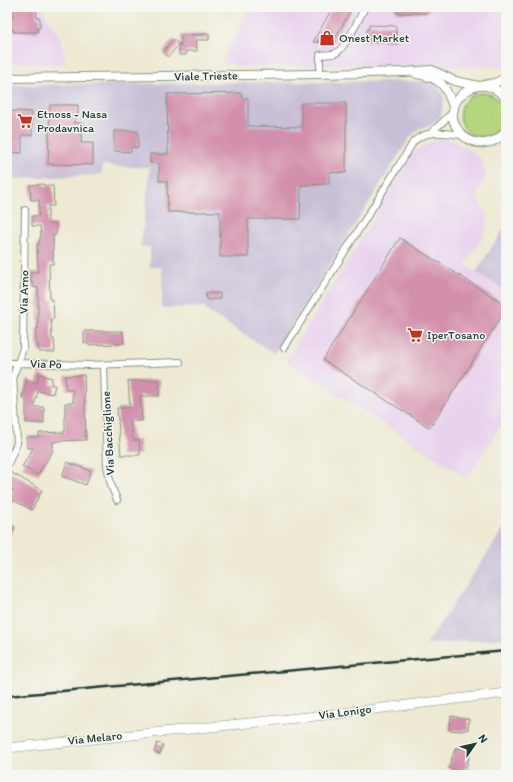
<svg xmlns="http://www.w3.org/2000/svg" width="513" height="782" font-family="Itim,sans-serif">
	<rect width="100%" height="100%" fill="#f6f6f2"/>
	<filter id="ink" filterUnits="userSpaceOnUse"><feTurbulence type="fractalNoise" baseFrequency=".025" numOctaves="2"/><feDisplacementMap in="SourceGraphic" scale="8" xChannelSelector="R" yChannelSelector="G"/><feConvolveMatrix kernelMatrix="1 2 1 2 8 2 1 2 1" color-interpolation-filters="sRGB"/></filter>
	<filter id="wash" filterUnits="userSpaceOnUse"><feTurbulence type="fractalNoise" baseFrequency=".012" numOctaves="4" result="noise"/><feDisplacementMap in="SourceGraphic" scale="16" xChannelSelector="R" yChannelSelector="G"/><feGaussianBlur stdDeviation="0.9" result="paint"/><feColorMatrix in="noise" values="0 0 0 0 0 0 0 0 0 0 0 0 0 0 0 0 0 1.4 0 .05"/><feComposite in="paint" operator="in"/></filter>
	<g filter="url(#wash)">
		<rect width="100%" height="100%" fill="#ede9d2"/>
		<!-- built -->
		<path fill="#e8d2ee" d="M7 7H41L61 39 66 64 19 63 7 64Z
			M250 7H506V67L344 65 235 67 233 64 225 63 222 60Z
			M440 139 451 140 474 153 481 160 485 172V179L481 184 477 193 480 203 485 211 488 219 486 230 465 265 506 291V418L467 478 286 361 414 152 431 142Z"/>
		<!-- industrial -->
		<path fill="#c9bfd7" d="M430 81 436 85 441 91 444 99 441 115 435 122 430 126 420 128 414 133 409 139 274 353 208 312 206 310V307L162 308V267H150V247H141L150 167H119L103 165 102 172 100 174 96 175 7 179V85Z
			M506 225V291L476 272Z
			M506 525V638L426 645Z"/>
		<!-- green -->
		<path fill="#b5d67e" stroke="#6a8a59" d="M460 115a22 22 0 1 1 44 0a22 22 0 1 1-44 0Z"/>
		<g id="blocks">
			<!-- building -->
			<path fill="#d390ac" d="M13 7H36L37 18H40V28H38V32H14L13 29H11V18H13Z
				M333 7H353L333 42H313Z
				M396 7H433L426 13H396Z
				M369 25 396 26V41H367V29H369Z
				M209 34V40H195L197 51H186V55H179V44L181 45V35Z
				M173 39 179 44 168 57 163 52Z
				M242 93V98H248V126L302 127 301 103H346V173L329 172V184L301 185 300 219H248V257H220V212H168L167 181H159V163H150V154H168L167 94Z
				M50 105H78V114L73 123H82L81 143H93V165L48 164Z
				M17 111 32 112V135H22V153L7 152V112Z
				M114 131H138V148L131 147V152L114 151Z
				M44 184 45 186H53L54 206H48V224H56V235H53V264H49L50 300H53L54 319H51L52 339H54L55 352H39L38 344H36V329H38V288L33 287V283H31V272H38L37 244H39L41 233 40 226H32V216H39V200H31L30 185Z
				M400 238 506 305V309L430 428 323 360Z
				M206 293H220V299L207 300Z
				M84 331H123L124 343H120V344L88 345V343H84Z
				M39 374 52 378 51 385H55L53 394 38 391 34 407H44V423H26V399L22 398 27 380 37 383Z
				M84 375 86 440 56 441V442H53V450L38 475 22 467 33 448H27V437H39V433L65 432V403H73V390H66L65 376Z
				M159 380V396H140L142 421H130L133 440H139L140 455H121L117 408H130L128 381Z
				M67 462 91 471 86 485 62 476Z
				M10 472 42 490 32 510 13 500 7 512V499L13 490 7 486V478Z
				M7 521 15 527 7 542Z
				M451 716 469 719 468 730H463V731L449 730Z
				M157 743 163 745 160 754 154 752Z
				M456 747 468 752 467 754 470 755 464 773 448 768Z"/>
		</g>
	</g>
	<g filter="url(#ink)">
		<use href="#blocks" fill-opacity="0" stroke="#869383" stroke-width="1"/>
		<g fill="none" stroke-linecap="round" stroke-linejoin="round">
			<defs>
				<path id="street" d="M320 74V55C325 54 332 55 336 53 345 49 360 17 365 7
					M431 133 453 112
					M284 348 378 199 414 141C429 129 443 133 462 135
					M7 363H18L23 348 25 210
					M104 365 107 466 111 485 117 500
					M7 466 17 443 13 376 18 363 90 365 180 362"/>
				<path id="secondary" d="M417 74C442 78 446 86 454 109
					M7 78 320 74 404 72 432 70 455 81 479 86
					M484 85 495 83 506 78
					M506 99C483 66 436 102 459 131 464 138 471 142 480 143 491 144 500 139 506 130"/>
				<path id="primary" d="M7 748 326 715 506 693"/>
			</defs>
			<!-- street casing -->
			<use href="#street" stroke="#869383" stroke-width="8"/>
			<!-- secondary casing -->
			<use href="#secondary" stroke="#869383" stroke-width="10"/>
			<!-- primary casing -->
			<use href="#primary" stroke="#869383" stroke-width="10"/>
			<!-- street -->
			<use href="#street" stroke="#fff" stroke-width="6"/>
			<!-- secondary -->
			<use href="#secondary" stroke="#fff" stroke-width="8"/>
			<!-- primary -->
			<use href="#primary" stroke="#fff" stroke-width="9"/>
			<!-- rail -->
			<path stroke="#1f3d34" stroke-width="2.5" d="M7 696 506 651"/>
		</g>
	</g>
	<!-- icons -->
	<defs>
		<symbol id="shop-bare" viewBox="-9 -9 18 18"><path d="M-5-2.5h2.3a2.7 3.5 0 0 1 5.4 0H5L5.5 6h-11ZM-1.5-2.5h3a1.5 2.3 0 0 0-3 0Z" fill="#c8321e" stroke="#f6f6f2" stroke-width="2.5" paint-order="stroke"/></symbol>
		<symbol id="supermarket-bare" viewBox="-9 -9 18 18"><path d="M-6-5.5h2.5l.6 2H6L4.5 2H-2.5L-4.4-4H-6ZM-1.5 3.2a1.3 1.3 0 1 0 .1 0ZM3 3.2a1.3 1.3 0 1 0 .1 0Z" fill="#c8321e" stroke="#f6f6f2" stroke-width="2.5" paint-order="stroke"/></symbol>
	</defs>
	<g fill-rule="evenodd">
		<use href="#shop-bare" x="316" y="27" width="22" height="22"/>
		<use href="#supermarket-bare" x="14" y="110" width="22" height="22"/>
		<use href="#supermarket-bare" x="404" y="324" width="22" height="22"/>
	</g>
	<g text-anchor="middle" stroke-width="3" stroke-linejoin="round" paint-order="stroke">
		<!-- poi labels -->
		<g font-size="12" fill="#1f3d34" stroke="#f6f6f2" text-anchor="start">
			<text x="339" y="42">Onest Market</text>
			<text x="37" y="118">Etnoss - Nasa<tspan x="37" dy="14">Prodavnica</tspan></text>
			<text x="427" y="339">IperTosano</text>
		</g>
		<!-- street labels -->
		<g font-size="12" fill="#1f3d34" stroke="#f6f6f2">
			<text transform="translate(206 76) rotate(-1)" y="4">Viale Trieste</text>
			<text transform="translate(24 292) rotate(-89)" y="4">Via Arno</text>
			<text transform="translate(46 364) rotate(2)" y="4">Via Po</text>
			<text transform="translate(108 433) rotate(-93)" y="4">Via Bacchiglione</text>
			<text transform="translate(345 712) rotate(-7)" y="4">Via Lonigo</text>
			<text transform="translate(95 738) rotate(-6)" y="4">Via Melaro</text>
		</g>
	</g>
	<!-- margin -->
	<rect width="513" height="782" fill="none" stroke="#f6f6f2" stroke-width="24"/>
	<!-- north arrow -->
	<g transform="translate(475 744) rotate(56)" stroke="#f6f6f2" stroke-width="3" paint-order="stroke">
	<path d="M0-3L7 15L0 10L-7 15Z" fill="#1f3d34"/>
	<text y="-6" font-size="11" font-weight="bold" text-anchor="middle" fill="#1f3d34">N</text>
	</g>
</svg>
